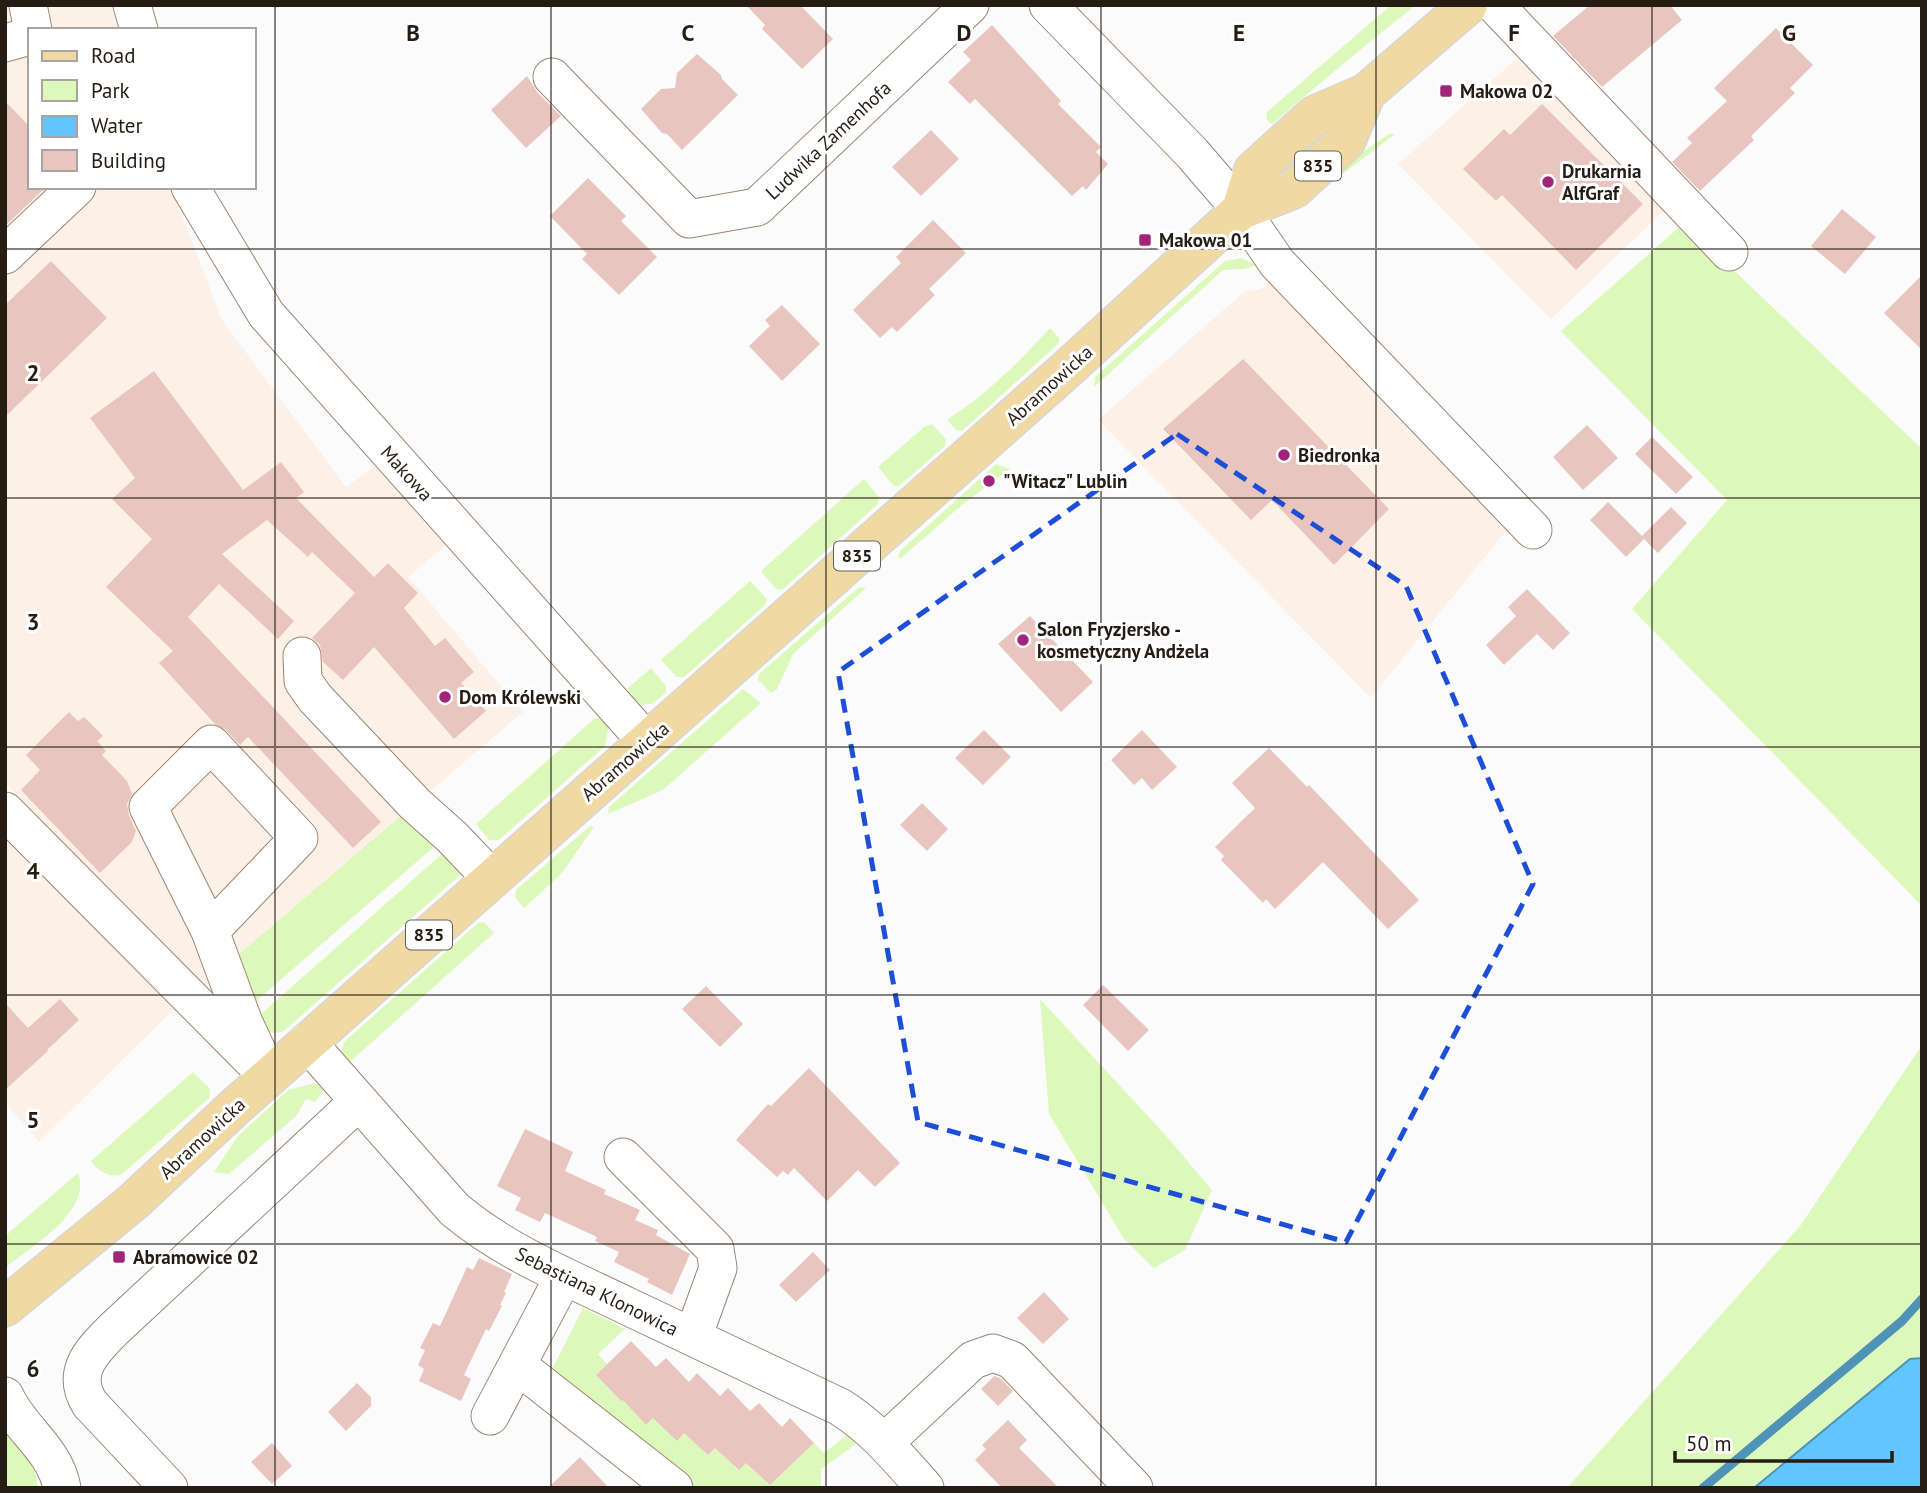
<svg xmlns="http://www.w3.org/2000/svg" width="1927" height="1493" font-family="'PT Sans',sans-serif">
	<rect width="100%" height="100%" fill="#fbfbfb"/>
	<!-- built -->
	<path fill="#fdf0e6" d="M5 5H111L118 30H30V187H171L222 320 346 487 379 464 448 543 408 577 523 712 198 989 5 782Z
		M1524 52 1672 203 1551 319 1398 164Z
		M1271 279 1509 527 1371 698 1098 420 1244 292 1261 289Z
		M5 827 175 1008 39 1142 5 1103Z"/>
	<!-- green -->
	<path fill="#dcf9bb" d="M1391 5H1416L1367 44 1272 124 1266 119 1267 112Z
		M1389 134H1395L1330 184 1328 182 1330 174Z
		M1684 223 1922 449V906L1632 609 1727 500 1561 331Z
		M1241 258 1257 265 1244 269 1223 270 1094 387 1095 377 1225 261Z
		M1050 328 1059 338V343L962 431 956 430 947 420C988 393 1017 364 1050 328Z
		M932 424 946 439 945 446 899 486H894L878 467 924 427Z
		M996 464 1010 469 963 504 900 559 898 556 901 550Z
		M864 479 879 497 878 504 782 590 776 589 761 571Z
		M750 581 767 599 765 605 684 677H677L661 660Z
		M859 587 866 588 793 654 777 689 771 693 758 680 759 674Z
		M651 668 666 686V693L651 704 640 705 625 696 629 687Z
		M743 689 761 703 663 790 608 814 609 807Z
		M605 716 609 726 605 746 499 840H489L476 824 594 719Z
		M410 808 443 839 248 1008 232 960Z
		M590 826 594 827 562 873 524 908 515 897 516 890Z
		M450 847 467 869 284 1031C270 1036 263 1031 253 1021Z
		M479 922 485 923 494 933 342 1069 340 1056 344 1042Z
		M1040 999 1168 1138 1212 1190 1185 1250 1154 1268 1124 1239 1049 1114Z
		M1922 1045V1488H1567L1800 1226Z
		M193 1072 210 1089 209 1098 122 1174C109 1179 99 1171 91 1161Z
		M314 1083 325 1087 315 1102 306 1099 296 1116 229 1174 214 1172 238 1136 288 1090Z
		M78 1173C93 1211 30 1248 5 1268V1236Z
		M583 1308 625 1329 598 1354 607 1364 596 1375 621 1401 623 1399 646 1425 655 1416 677 1440 686 1431 706 1450 704 1452 708 1455 717 1446 738 1470 748 1461 768 1480 766 1482 770 1485 814 1443 824 1453 847 1435 856 1444 821 1469V1488H685L548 1377Z
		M5 1432 34 1464 38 1488H5Z"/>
	<!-- water -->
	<path fill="#62c6fe" stroke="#5093b8" stroke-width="2" d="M1922 1358V1488H1754L1910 1359Z"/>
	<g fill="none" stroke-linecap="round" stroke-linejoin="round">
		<!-- stream -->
		<path stroke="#5093b8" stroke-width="9" d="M1703 1488 1902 1321 1922 1299"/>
	</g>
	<!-- building -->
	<path fill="#e8c6bf" d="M746 5H800L833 39 802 69 762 29 765 25Z
		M1590 5H1670L1682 20 1602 87 1553 36Z
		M992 25 1061 101 1058 104 1101 147 1096 152 1108 164 1086 190 1083 186 1072 196 975 99 970 104 948 82 971 60 963 52Z
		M1776 28 1813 65 1790 88 1795 93 1751 136 1754 140 1700 191 1672 162 1692 143 1687 138 1727 101 1714 88Z
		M697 54 721 75 722 79 738 95 682 150 667 134 662 133 641 109 661 89 675 88 677 73Z
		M527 76 537 92 561 116 526 148 491 110Z
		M5 101 30 127V187H46L5 226Z
		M1542 104 1643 204 1576 270 1502 195 1496 201 1463 169 1504 129 1510 135Z
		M931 130 959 159 921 196 892 167Z
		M588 178 626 216 621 221 657 257 619 295 582 259 587 254 550 216Z
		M1842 209 1876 237 1845 274 1811 246Z
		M933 220 966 253 929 289 935 295 897 332 892 327 880 338 853 310 901 263 896 257Z
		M51 261 107 318 5 417V305Z
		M1922 275V350L1884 313Z
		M782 305 820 344 782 381 749 346 770 326 765 320Z
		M1243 359 1389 509 1334 565 1272 500 1251 520 1163 429Z
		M154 371 243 490 281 462 304 492 296 498 374 577 388 563 418 593 404 608 435 646 445 638 474 672 461 683 486 711 454 739 374 647 343 680 323 662 320 645 312 638 355 593 312 552 308 557 267 520 222 554 294 621 278 639 219 584 188 617 381 822 353 848 248 737 240 745 226 730 215 724 159 663 173 651 106 587 152 539 112 499 135 478 90 418Z
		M1587 425 1618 458 1583 490 1553 457Z
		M1652 437 1693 477 1676 494 1635 454Z
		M1608 502 1642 536 1671 507 1687 523 1658 553 1644 539 1626 557 1590 520Z
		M1527 589 1570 633 1553 650 1537 634 1504 665 1486 645 1516 616 1508 607Z
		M1030 616 1093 682 1061 712 998 644Z
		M69 712 78 721 84 717 103 736 97 741 106 751 102 755 127 781 132 794 127 804 129 816 136 831 132 842 100 873 21 790 40 770 26 755Z
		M984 730 1011 757 983 785 955 758Z
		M1142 730 1177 767 1152 790 1142 778 1134 785 1111 760Z
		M1269 748 1307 787 1309 785 1419 900 1388 929 1323 862 1275 909 1266 899 1263 903 1221 860 1224 856 1215 847 1255 808 1232 783Z
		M922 803 948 829 927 851 900 825Z
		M1103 985 1149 1030 1128 1051 1083 1005Z
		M706 986 743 1024 720 1047 682 1009Z
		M60 999 79 1020 47 1050 48 1051 5 1090V1003L28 1028Z
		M809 1068 900 1163 875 1187 858 1170 827 1201 794 1168 788 1175 783 1171 777 1177 736 1140 768 1104 771 1106Z
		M525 1129 573 1152 565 1171 606 1190 604 1194 640 1210 635 1220 658 1230 656 1235 690 1254 672 1295 647 1282 649 1279 614 1262 619 1252 595 1241 597 1237 545 1213 540 1222 515 1210 521 1198 497 1186Z
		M813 1252 830 1270 796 1302 779 1285Z
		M479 1258 512 1274 504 1292 506 1293 500 1305 502 1306 489 1331 486 1329 464 1375 471 1379 461 1401 419 1381 424 1369 418 1365 425 1350 420 1348 433 1323 440 1326 467 1267 473 1270Z
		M1044 1292 1069 1319 1043 1344 1017 1318Z
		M631 1341 656 1367 666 1358 689 1382 697 1373 720 1396 728 1388 750 1411 759 1403 782 1427 790 1418 814 1443 770 1485 746 1463 739 1470 715 1448 708 1455 684 1433 677 1441 653 1418 646 1425 623 1400 621 1401 596 1375Z
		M994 1376 1000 1378 1013 1391 998 1406 981 1389Z
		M357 1383 371 1397V1406L346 1431 328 1412Z
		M1008 1420 1027 1440 1019 1448 1059 1488H1002L975 1460 986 1449 982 1445Z
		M272 1443 292 1466 272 1484 251 1462Z
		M580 1457 609 1488H548Z"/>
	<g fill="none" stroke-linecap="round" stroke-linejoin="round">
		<defs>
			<path id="minor" d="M28 5 33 30
				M132 5 139 30
				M1048 5 1192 153 1241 210 1277 263 1533 530
				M1495 5 1729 252
				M5 43 30 36
				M552 77 689 219 757 207 970 5
				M190 187 266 314 647 742
				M5 255 77 187
				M302 656 303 681 315 698 415 804 452 837 492 879
				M211 744 299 838 210 931 148 807Z
				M5 811 269 1077
				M210 931 244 1023 260 1057
				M307 1042 454 1209C505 1252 567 1277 627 1306 698 1340 769 1374 840 1407 874 1428 899 1459 925 1488
				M623 1157 715 1249 718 1268 693 1337
				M517 1365 674 1488
				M5 1396C20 1430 55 1449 62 1488
				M490 1416 564 1276
				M884 1443 973 1360 993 1353 1012 1360 1134 1488
				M169 1488 90 1404C70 1372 92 1351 114 1329L359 1101"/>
			<path id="major" d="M1241 210 1253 171 1277 149 1315 115 1366 93 1468 5
				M5 1307 133 1202 236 1106 1066 370 1241 210 1294 189 1346 141 1366 93"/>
		</defs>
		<!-- minor casing -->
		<use href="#minor" stroke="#9d8572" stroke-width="39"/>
		<!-- major casing -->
		<use href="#major" stroke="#d8d6d5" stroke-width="41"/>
		<!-- minor -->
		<use href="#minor" stroke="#fff" stroke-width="37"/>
		<!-- major -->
		<use href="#major" stroke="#f1d9a3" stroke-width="38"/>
	</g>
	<!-- marked area -->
	<path fill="none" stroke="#1d4ed8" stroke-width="5" stroke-dasharray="14 9" stroke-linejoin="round" d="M1177 434 1406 586 1533 884 1346 1242 918 1122 838 672Z"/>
	<!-- grid -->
	<path fill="none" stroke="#251c14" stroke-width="2" stroke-opacity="0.55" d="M275 5V1488M551 5V1488M826 5V1488M1101 5V1488M1376 5V1488M1652 5V1488M5 249H1922M5 498H1922M5 747H1922M5 995H1922M5 1244H1922"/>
	<!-- markers -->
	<g fill="#a02478" stroke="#fff" stroke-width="2.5">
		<rect x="1439" y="84" width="14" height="14" rx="3.5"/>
		<circle cx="1548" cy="182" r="7"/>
		<rect x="1138" y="233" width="14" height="14" rx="3.5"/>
		<circle cx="1284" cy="455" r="7"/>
		<circle cx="989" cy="481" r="7"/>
		<circle cx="1023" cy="640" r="7"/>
		<circle cx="445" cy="697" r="7"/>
		<rect x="112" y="1250" width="14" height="14" rx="3.5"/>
	</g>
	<g text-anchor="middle" stroke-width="6" stroke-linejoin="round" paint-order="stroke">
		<!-- shield labels -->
		<g fill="#fff" stroke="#66605a" stroke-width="2">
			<rect x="1295" y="151.5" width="46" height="29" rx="5"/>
			<rect x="834" y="541.5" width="46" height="29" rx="5"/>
			<rect x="406" y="920.5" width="46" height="29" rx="5"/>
		</g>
		<g font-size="18" font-weight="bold" fill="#251c14">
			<text x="1318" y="172">835</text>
			<text x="857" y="562">835</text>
			<text x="429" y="941">835</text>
		</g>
		<!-- poi labels -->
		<g font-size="19" font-weight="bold" fill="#251c14" stroke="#fff" text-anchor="start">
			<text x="1460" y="98">Makowa 02</text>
			<text x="1562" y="178">Drukarnia<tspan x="1562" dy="22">AlfGraf</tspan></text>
			<text x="1159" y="247">Makowa 01</text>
			<text x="1298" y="462">Biedronka</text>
			<text x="1003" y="488">"Witacz" Lublin</text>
			<text x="1037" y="636">Salon Fryzjersko -<tspan x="1037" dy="22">kosmetyczny Andżela</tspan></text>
			<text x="459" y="704">Dom Królewski</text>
			<text x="133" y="1264">Abramowice 02</text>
		</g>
		<!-- street labels -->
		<g font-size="19" fill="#251c14" stroke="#fff">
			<text transform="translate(828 140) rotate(-43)" y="7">Ludwika Zamenhofa</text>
			<text transform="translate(1049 385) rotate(-42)" y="7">Abramowicka</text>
			<text transform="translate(407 473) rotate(48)" y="7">Makowa</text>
			<text transform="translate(625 761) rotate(-41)" y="7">Abramowicka</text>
			<text transform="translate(202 1138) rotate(-43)" y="7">Abramowicka</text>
			<text transform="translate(597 1291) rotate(26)" y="7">Sebastiana Klonowica</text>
		</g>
	</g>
	<g font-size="23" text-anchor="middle" font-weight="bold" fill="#251c14" stroke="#fff" stroke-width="6" stroke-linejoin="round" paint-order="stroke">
		<text x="413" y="41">B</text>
		<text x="688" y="41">C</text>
		<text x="964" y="41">D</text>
		<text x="1239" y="41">E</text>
		<text x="1514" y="41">F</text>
		<text x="1789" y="41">G</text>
		<text x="33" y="381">2</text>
		<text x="33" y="630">3</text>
		<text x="33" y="879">4</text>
		<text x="33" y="1128">5</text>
		<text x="33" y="1377">6</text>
	</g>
	<!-- border -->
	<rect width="1927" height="1493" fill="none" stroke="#251c14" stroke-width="14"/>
	<!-- legend -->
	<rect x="28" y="28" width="228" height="161" fill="#ffffff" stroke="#a8a4a1" stroke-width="2"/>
	<rect x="42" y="51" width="35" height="10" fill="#f1d9a3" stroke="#a8a4a1" stroke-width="2"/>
	<text x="91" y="63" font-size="21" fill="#251c14">Road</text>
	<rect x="42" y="80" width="35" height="21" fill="#dcf9bb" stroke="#a8a4a1" stroke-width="2"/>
	<text x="91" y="98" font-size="21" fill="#251c14">Park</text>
	<rect x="42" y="116" width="35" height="21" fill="#62c6fe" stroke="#a8a4a1" stroke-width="2"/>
	<text x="91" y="133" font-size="21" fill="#251c14">Water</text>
	<rect x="42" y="150" width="35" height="21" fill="#e8c6bf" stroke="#a8a4a1" stroke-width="2"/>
	<text x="91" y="168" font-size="21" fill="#251c14">Building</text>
	<!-- scale -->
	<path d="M1675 1451v10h217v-10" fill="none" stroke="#251c14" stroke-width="3.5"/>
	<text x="1686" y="1451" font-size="21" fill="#251c14" stroke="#ffffff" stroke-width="5" paint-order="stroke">50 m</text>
</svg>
